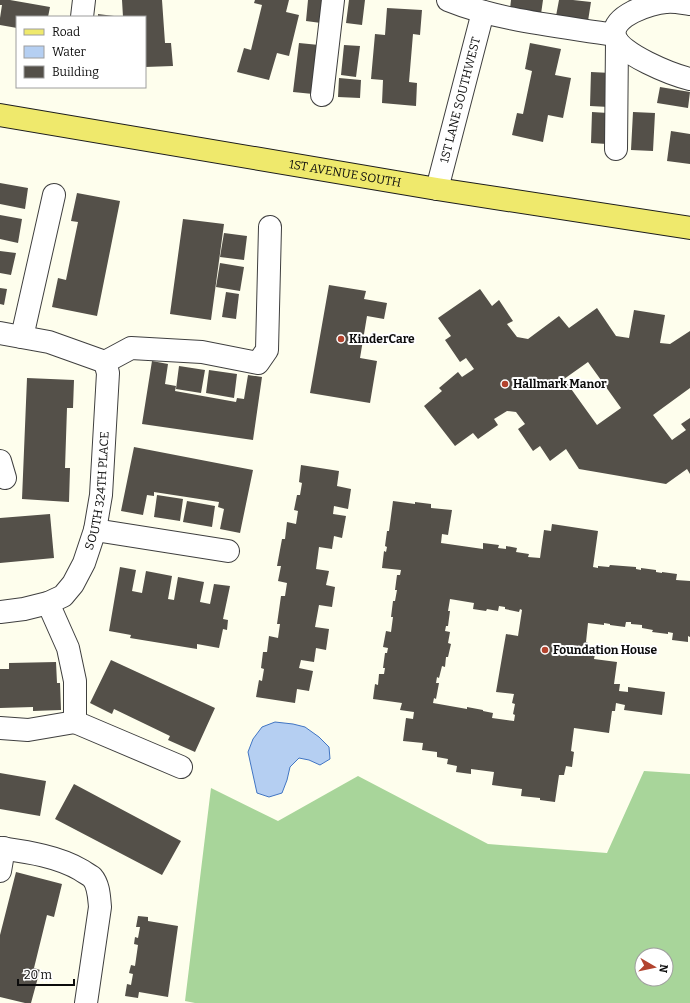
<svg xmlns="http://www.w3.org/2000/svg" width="690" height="1003" font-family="Bitter,serif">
	<rect width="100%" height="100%" fill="#fefeed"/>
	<!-- forest -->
	<path fill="#a8d59a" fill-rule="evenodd" d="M644 771 690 774V1003H195L185 1001 211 788 278 821 358 776 488 844 607 853ZM642 955H666V979H642Z"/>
	<!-- water -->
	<path fill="#b5cff2" stroke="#4175c3" d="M275 722 293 724 305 727 319 737 329 747 330 759 320 765 309 760 299 758 290 767 287 780 282 793 269 797 257 793 248 752 253 739 262 727Z"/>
	<!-- building -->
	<path fill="#545049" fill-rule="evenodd" d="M0 0H10L50 7 48 17H17V28L0 25V18L2 5H0Z
		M122 0H162L165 43H171L173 66 145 67V17H123Z
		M255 0H289L286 12 299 15 289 56 277 53 269 80 237 72 244 48 251 50 262 5 254 3Z
		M308 0H324L321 23 306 21Z
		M349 0H365L362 25 346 23Z
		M511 0H543L541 14 510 9Z
		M559 0H573L591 2 588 21 556 16Z
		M387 8 422 10 420 35 413 34 409 82 417 83 416 106 382 103 383 80 371 79 375 34 385 35Z
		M98 14 114 16V17H98Z
		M299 43 319 45 313 94 293 92Z
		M530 43 561 49 555 75 571 78 563 118 548 115 543 142 512 135 517 113 523 114 532 71 525 69Z
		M344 45 360 46 356 77 341 75Z
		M591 72 611 73 609 107 590 106Z
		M339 78 361 80 360 98 338 97Z
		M660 87 690 92 688 108 657 103Z
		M592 112 608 113 607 144 591 143Z
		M633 112 655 113 653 151 631 150Z
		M671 131 690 134V164L667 161Z
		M0 183 28 188 25 209 0 204Z
		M77 193 120 201 97 316 52 307 58 278 66 280 78 222 71 221Z
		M0 215 22 219 18 243 0 239Z
		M183 219 224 224 211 320 170 314Z
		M224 233 247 236 244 260 220 257Z
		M0 251 16 253 11 275 0 273Z
		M220 263 244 267 240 291 216 287Z
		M329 285 366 291 364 299 387 303 384 319 367 316 360 358 377 361 370 403 310 393Z
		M0 288 7 289 4 305 0 304Z
		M480 289 492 306 499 300 513 321 507 324 517 337 528 339 559 316 569 328 597 308 616 336 629 338 634 310 665 315 660 343 670 344 690 331V388L653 415 672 440 686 430 681 424 690 418V474L687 469 666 484 579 469 566 449 550 461 540 446 533 451 518 429 525 424 516 412 507 411 494 419 498 425 478 439 473 433 455 446 424 406 442 391 439 388 458 372 462 377 474 369 466 358 460 362 445 340 451 336 438 318ZM588 362 621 408 597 425 564 379Z
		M226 292 239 294 236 319 222 317Z
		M152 361 168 364 165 384 176 386 175 391 236 402 237 398 244 399 248 375 262 377 253 440 142 424Z
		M179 366 205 370 201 393 176 389Z
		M209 370 237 374 234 398 206 393Z
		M27 378 74 380 73 408H67L65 468H70L69 502 22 499Z
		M134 447 253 470 240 533 220 529 224 509 218 507 219 502 154 492V496L147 495 143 515 121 511Z
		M301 465 339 471 337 486 351 489 348 509 334 506 333 514 346 516 342 538 334 536 332 549 319 547 316 569 329 571 326 585 335 587 332 607 319 605 315 627 329 629 326 650 316 648 314 662 301 660 299 668 313 671 309 691 297 689 295 703 256 697 259 680 262 681 264 669 261 668 263 652H267L269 636 278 638 280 624H277L281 596H285L287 583 278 581 281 566H277L282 539H285L287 522 296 524 298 511 294 510 297 495H300L302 483 299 482Z
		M157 495 183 499 180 521 154 517Z
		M187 501 215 506 212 527 183 522Z
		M393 501 415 504V502L431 504V508L452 510 448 535 442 534 441 543 483 549V543L499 545 498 548 506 549V546L517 548 516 552 529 554 528 557 540 558 544 530 551 531 552 524 598 531 593 567 598 568V566L609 567 610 565 636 567V569L641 570V568L656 570V572L662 573V572L677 574 676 580 690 581V637L688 636V642L672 640 673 633 668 632V634L652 632 653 630 642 628V625L631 624V622H626L625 627 610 625V624L604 623V625L588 623 586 642 588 643 587 653 595 654 594 659 617 662 614 684H620L619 691 628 692V687L665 692 662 715 624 710 625 705 616 703 615 711H612L609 733 574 728 571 751 574 752 572 767 566 766 564 775H559L555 802 540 800V798L521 796 522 789 492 785 494 772 471 769V774L456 772 457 766 447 764 448 759 437 757V752L422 750 423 743 403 741 406 718 413 719 414 712 400 710 402 703 373 699 375 684 378 685 379 674H384L385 668H383L385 653H387L388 648 383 647 386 631 391 632 393 617H391L393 601H395L397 590H395L397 575H400L401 570 382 568 384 551 386 552 387 547 385 546 387 531H389ZM450 599 474 603 473 609 486 611 487 609 498 611 499 606 505 607V609L519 612 520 609 522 610 518 636 506 634 496 692 514 694 512 703 515 704 513 714 515 715 514 721 492 718 493 713 483 711V710L467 707V709L433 703 434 698 436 699 439 683H436L437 677 439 678 442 666 445 667 446 657H448L451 644 448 643 450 632 445 631 446 626H448L450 611H448Z
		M50 514 54 558 0 563V518Z
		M120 567 136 570 132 591 142 593 146 571 172 576 168 599 174 600 178 577 204 582 200 602 210 604 214 584 230 586 223 619 228 620 227 630 223 629 219 648 197 644V649L130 638 131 635 109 631Z
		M111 660 215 708 195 752 168 740 170 736 114 709 112 714 90 703Z
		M56 662 57 683H60L61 710 33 711V707L0 708V669H9V663Z
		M0 773 46 781 40 816 0 809Z
		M74 784 181 841 162 875 55 819Z
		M16 872 62 884 54 917 47 915 34 968 40 970 31 1003H25L0 997V935Z
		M138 916 148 917V921L178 926 168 997 139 992 138 998 125 996 127 984 131 985 133 974 129 973 131 965 135 966 138 945 134 944 135 937 138 938 140 927H136Z"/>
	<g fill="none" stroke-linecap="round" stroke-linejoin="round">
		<defs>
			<g id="minor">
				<path d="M448 0C500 21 559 26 614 35"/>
				<path d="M690 4C682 3 674 1 666 2 651 3 610 16 615 36 619 54 673 75 690 79"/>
				<path d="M82 17 84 0"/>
				<path d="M322 95 333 0"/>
				<path d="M616 149 617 41"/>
				<path id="s1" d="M437 189 483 12"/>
				<path d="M0 333 49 342 105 362"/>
				<path d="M22 337 54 195"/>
				<path d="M105 362 131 348 202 352 258 363 267 350 270 227"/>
				<path d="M0 461 5 478"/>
				<path d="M95 530 228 551"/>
				<path d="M48 603 68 648 75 681V722L181 767"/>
				<path id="s2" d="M0 612 24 609 48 603 63 596 73 584 84 563 95 530 101 495 108 373 105 362"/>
				<path d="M0 728 28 730 75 722"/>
				<path d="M0 848C27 852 57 856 81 870 84 872 89 875 92 877 99 885 99 897 100 907L86 1003"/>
				<path d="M0 871 4 848"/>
			</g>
			<g id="major">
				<path id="s3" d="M0 115 437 189 690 228"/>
			</g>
		</defs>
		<!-- minor casing -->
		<use href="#minor" stroke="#3f3f3f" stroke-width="24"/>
		<!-- major casing -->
		<use href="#major" stroke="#1d1d1d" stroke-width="24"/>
		<!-- minor -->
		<use href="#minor" stroke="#fff" stroke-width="22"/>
		<!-- major -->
		<use href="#major" stroke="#efe96c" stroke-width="22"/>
	</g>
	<!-- markers -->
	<g fill="#b2432e" stroke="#fff" stroke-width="1.5">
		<circle cx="341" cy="339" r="4"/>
		<circle cx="505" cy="384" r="4"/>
		<circle cx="545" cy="650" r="4"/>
	</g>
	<g text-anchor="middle" stroke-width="4" stroke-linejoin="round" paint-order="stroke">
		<!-- street labels -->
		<g font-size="12" fill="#0c0c0c" stroke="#fff">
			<text dy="4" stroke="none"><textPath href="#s1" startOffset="92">1ST LANE SOUTHWEST</textPath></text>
			<text dy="4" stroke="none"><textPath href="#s3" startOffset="350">1ST AVENUE SOUTH</textPath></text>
			<text dy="4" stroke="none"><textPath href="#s2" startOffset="179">SOUTH 324TH PLACE</textPath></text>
		</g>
		<!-- poi labels -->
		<g font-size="12" font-weight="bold" fill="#0c0c0c" stroke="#fff" text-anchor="start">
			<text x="349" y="343">KinderCare</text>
			<text x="513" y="388">Hallmark Manor</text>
			<text x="553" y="654">Foundation House</text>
		</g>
	</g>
	<!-- legend -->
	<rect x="16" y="16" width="130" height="72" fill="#ffffff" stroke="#9e9e9e"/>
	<rect x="24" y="29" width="20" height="6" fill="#efe96c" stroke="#9e9e9e"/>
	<text x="52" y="36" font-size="12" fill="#0c0c0c">Road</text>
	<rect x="24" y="46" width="20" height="12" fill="#b5cff2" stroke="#9e9e9e"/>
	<text x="52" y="56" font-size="12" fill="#0c0c0c">Water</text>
	<rect x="24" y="66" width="20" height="12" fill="#545049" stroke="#9e9e9e"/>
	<text x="52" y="76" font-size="12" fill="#0c0c0c">Building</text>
	<!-- north arrow -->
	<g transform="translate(654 967) rotate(99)"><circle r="19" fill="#ffffff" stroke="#9e9e9e"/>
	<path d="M0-3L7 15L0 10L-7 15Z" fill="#b2432e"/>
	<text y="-6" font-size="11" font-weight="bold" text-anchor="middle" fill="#0c0c0c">N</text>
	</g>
	<!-- scale -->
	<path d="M18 979v6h56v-6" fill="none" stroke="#0c0c0c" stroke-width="2"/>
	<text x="24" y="979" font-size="12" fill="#0c0c0c" stroke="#ffffff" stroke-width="3" paint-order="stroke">20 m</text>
</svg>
